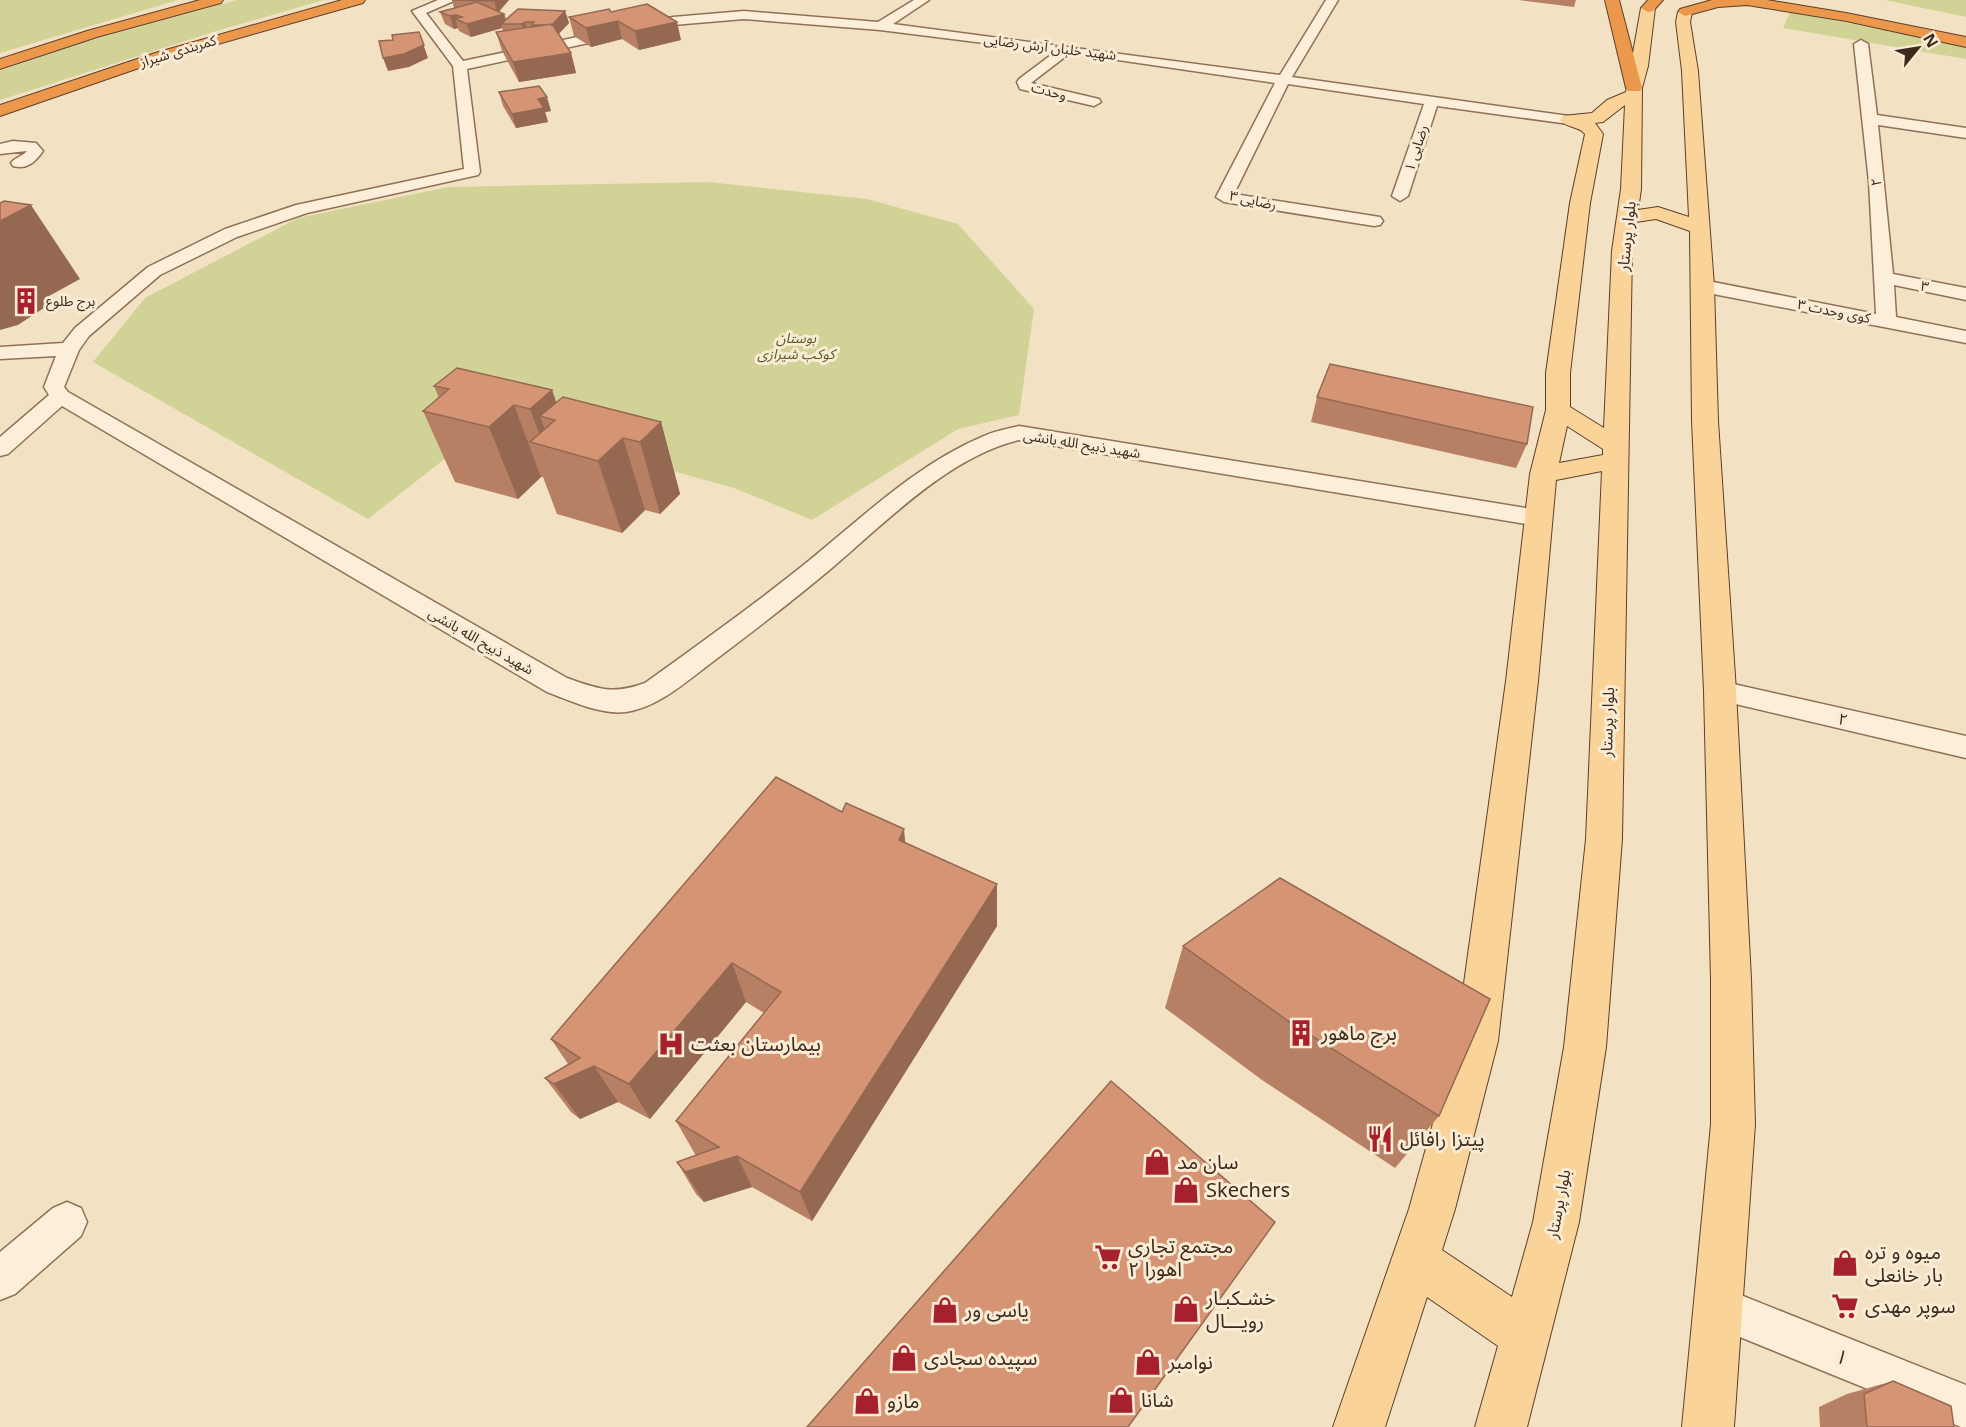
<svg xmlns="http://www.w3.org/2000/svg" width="1966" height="1427" font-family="Georgia,'Noto Sans Arabic',serif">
	<rect width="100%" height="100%" fill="#f3e1c3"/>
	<!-- green -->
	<path fill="#d1d396" d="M0 0H178L0 53Z
		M237 0H324L220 30 0 100V71L78 44Z
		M1885 0H1966V17Z
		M1790 12 1966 46V59L1783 28Z
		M708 182 867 199 958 224 1034 309 1019 415 958 429 812 520 734 488 493 421 368 519 93 362 145 298 298 218 448 187Z"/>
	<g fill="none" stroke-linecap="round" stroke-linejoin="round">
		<defs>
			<path id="street" d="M438 0H456L426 13 463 61 673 17 744 11 878 22 914 0H929L893 24 1280 75 1326 0H1338L1292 77 1569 116 1576 120 1569 124 1437 106 1408 196 1400 201 1392 196 1424 104 1288 84 1234 194 1380 217 1383 221 1380 225 1374 226 1224 202 1216 197 1275 83 1070 53 1031 83 1099 99 1101 102 1094 106 1020 89 1017 82 1019 79 1055 52 880 30 744 19 673 25 467 69 480 172 478 175 307 213 237 237 160 275 89 336 79 350 64 387 68 392 567 678C599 689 612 695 645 683 696 646 747 610 796 571 856 524 912 466 984 436 995 431 1007 429 1019 426L1538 510 1546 513 1550 518 1546 523 1538 526 1019 440C949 457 887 521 833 567 795 599 755 630 715 660 689 679 660 707 626 712 599 715 572 701 547 692L62 406 8 454 0 456V437L49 395 44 387 56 356 0 359V347L63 343 75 328 148 267 225 229 296 205 464 169 453 66 412 11Z
				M1861 40 1868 44 1877 115 1966 128V138L1878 125 1893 274 1966 288V300L1894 285 1896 317 1966 331V343L1703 292 1696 290 1694 286 1696 282 1703 280 1876 314 1869 182 1854 44Z
				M13 141 36 143 43 151C35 162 27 170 13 166L11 163C15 157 22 157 27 151L0 154V144Z
				M1720 681 1966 736V758L1710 698 1706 691 1710 684Z
				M67 1202 81 1208 87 1222 81 1236 15 1294 0 1300V1252L53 1208Z
				M1718 1286 1966 1385V1427H1961L1703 1322 1697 1307 1703 1292Z"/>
			<path id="primary" d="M1648 4 1655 8 1648 66 1642 88 1641 189 1638 210 1658 207 1689 217 1682 71 1676 22 1678 12 1685 8 1692 12 1690 22 1698 71 1714 286 1718 421 1736 691 1751 979 1755 1124 1734 1427H1682L1711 1124V979L1704 691 1692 421 1690 231 1656 219 1636 222 1632 251 1622 839 1606 1047 1579 1222 1527 1427H1475L1498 1346 1427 1297 1385 1427H1333L1409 1209 1456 1041 1506 681 1530 474 1546 410V373L1570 203 1585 134C1579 126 1566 128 1560 120L1563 116 1592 113 1607 100 1626 92 1641 8ZM1625 105 1621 189 1612 251 1604 428 1570 407V373L1590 203 1603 134 1595 123 1603 122ZM1567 426 1603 449V455L1559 463ZM1602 471 1586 839 1564 1047 1533 1222 1512 1297 1442 1250 1455 1209 1498 1041 1538 681 1556 480Z"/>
			<path id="highway" d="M200 0H223L221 3 97 37 0 69V59L87 31Z
				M342 0H365L363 3 165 59 0 116V105L155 53Z
				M1605 0H1619L1642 88 1640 91H1628L1626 88Z
				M1648 0H1663L1653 11 1648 12 1641 8Z
				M1712 0H1767L1846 13 1966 37V47L1846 21 1747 5 1718 7 1685 16 1678 12 1680 9Z"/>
		</defs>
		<!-- street casing -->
		<use href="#street" stroke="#907157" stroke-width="3"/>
		<!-- primary casing -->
		<use href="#primary" stroke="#5d3f2c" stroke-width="2"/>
		<!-- highway casing -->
		<use href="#highway" stroke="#5d3f2c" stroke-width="2"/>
		<!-- street -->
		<use href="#street" fill="#fceed8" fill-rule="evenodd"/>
		<!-- primary -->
		<use href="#primary" fill="#fad398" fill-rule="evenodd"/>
		<!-- highway -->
		<use href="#highway" fill="#eb974c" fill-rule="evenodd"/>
	</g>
	<!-- wall -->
	<path fill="#b78065" d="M452 0H509L499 12 504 14 506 19 565 11 569 23 558 34 571 53 576 73 519 82 502 51 496 32 503 31 502 28 471 37 459 31 458 28 454 29 445 24 440 12 454 8Z
		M1519 0H1576L1574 7Z
		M611 12 681 40 639 50 622 39 591 47 574 36 569 17Z
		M499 92 551 111 545 112 548 122 516 128 503 106Z
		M434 386 552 390 556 402 661 422 680 494 660 514 645 510 622 533 557 514 543 477H541L518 499 455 482 423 411 439 398Z
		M1317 397 1527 444 1516 468 1311 422Z
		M842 812 905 843 997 926 812 1221 752 1187 704 1202 696 1194 677 1162 696 1155 695 1154 676 1121 764 1013 746 1002 650 1119 618 1102 580 1119 571 1112 545 1078 568 1064 551 1039Z
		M1183 946 1439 1116 1395 1168 1262 1080 1165 1008Z
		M1893 1381 1954 1427H1820L1819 1407 1847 1394Z"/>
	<!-- shaded-wall -->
	<path fill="#956852" d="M494 0H509L497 13Z
		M565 11 569 23 555 38 551 25Z
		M504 14 507 24H501L502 28 471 37 467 24Z
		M456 15 458 20 455 19 458 28 454 29 450 16Z
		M618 21 622 39 591 47 586 28Z
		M525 22 528 34 525 37 522 24Z
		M677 22 681 40 639 50 635 31Z
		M419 32 428 58 409 67 388 71 383 58Z
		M571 53 576 73 519 82 513 62Z
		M547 97 551 111 545 112 548 122 516 128 512 114 538 99Z
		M31 205 80 279 49 296 53 302 18 325 0 330V221Z
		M552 390 574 454 555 420 540 416 552 448 544 446 530 409Z
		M514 405 541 477 518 499 489 427Z
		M661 422 680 494 660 514 640 442Z
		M623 438 645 510 622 533 598 461Z
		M904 829 908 872 899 840Z
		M997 884V926L812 1221 800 1192Z
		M732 963 746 1002 650 1119 629 1084Z
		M594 1066 618 1102 580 1119 554 1084Z
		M737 1156 752 1187 704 1202 685 1172Z"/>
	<!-- building -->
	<path fill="#d59575" stroke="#956852" stroke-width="1.5" d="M452 0H494V1Z
		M477 2 504 14 467 24 455 19 462 17 456 15 450 16 440 12Z
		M647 4 677 22 635 31 618 21 586 28 569 17 609 9 611 12Z
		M518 9 565 11 552 25V24L543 25H532L534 22H525L522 24H501Z
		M552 24 571 53 513 62 496 32Z
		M419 32 424 45 404 54 383 58 379 41 393 40 392 35Z
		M539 86 547 97 538 99 544 108 512 114 499 92Z
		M4 201 31 205 0 221V203Z
		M1330 364 1533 407 1527 444 1317 397Z
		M457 368 552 390 530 409 514 405 489 427 423 411 449 389 434 386Z
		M563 397 661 422 640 442 623 438 598 461 530 442 555 420 540 416Z
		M776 777 842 812 846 803 904 829 899 840 997 884 800 1192 737 1156 685 1172 677 1162 719 1147 676 1121 781 992 732 963 629 1084 594 1066 554 1084 545 1078 580 1058 551 1039Z
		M1280 878 1490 999 1439 1116 1291 1023 1183 946Z
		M1111 1081 1275 1222 1128 1427H807Z
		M1893 1381 1951 1406 1954 1427H1867L1864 1394Z"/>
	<!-- icons -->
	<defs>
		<symbol id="building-bare" viewBox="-9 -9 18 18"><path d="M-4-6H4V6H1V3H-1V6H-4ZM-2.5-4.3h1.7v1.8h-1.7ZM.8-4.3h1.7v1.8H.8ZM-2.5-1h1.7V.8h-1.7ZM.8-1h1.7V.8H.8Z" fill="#a6202d" stroke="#f9ebd4" stroke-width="2.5" paint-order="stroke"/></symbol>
		<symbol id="hospital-bare" viewBox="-9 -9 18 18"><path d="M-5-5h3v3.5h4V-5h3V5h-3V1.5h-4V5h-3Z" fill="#a6202d" stroke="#f9ebd4" stroke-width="2.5" paint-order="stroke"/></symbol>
		<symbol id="restaurant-bare" viewBox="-9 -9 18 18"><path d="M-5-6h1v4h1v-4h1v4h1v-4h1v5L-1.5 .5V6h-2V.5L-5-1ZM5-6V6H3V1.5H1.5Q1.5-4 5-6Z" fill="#a6202d" stroke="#f9ebd4" stroke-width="2.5" paint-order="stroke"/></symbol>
		<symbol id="shop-bare" viewBox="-9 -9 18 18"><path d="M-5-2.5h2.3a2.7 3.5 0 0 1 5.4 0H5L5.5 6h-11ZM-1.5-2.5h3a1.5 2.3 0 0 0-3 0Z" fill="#a6202d" stroke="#f9ebd4" stroke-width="2.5" paint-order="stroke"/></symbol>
		<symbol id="supermarket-bare" viewBox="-9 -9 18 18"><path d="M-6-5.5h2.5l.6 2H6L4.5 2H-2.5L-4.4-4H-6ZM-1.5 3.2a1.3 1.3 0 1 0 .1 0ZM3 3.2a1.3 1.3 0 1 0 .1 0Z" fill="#a6202d" stroke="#f9ebd4" stroke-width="2.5" paint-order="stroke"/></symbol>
	</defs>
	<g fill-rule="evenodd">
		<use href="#building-bare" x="7" y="282" width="38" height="38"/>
		<use href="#building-bare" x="1282" y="1014" width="38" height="38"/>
		<use href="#hospital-bare" x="652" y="1025" width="38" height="38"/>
		<use href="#restaurant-bare" x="1361" y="1120" width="38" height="38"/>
		<use href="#shop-bare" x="1138" y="1143" width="38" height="38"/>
		<use href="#shop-bare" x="1167" y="1171" width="38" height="38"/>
		<use href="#supermarket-bare" x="1089" y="1238" width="38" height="38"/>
		<use href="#shop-bare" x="1826" y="1244" width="38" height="38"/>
		<use href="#supermarket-bare" x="1826" y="1287" width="38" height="38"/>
		<use href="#shop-bare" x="1167" y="1290" width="38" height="38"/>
		<use href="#shop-bare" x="926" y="1291" width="38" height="38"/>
		<use href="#shop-bare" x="885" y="1339" width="38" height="38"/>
		<use href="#shop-bare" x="1129" y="1343" width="38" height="38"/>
		<use href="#shop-bare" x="1102" y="1381" width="38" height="38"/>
		<use href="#shop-bare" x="848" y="1382" width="38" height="38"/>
	</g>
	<g text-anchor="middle" stroke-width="6" stroke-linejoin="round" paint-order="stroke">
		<!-- far-street labels -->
		<g font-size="14" fill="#3e2a1d" stroke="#f9ebd4">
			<text transform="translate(1050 47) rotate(7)" y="5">شهید خلبان آرش رضایی</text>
			<text transform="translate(178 51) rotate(-17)" y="5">کمربندی شیراز</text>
			<text transform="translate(1049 91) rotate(15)" y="5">وحدت</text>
			<text transform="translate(1416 148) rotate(-72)" y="5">رضایی ۱</text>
			<text transform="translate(1876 182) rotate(-95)" y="5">۲</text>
			<text transform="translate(1253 200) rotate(12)" y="5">رضایی ۳</text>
			<text transform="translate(1925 286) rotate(11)" y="5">۳</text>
			<text transform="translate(1834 311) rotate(11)" y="5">کوی وحدت ۳</text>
			<text transform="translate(1082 444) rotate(9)" y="5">شهید ذبیح الله بانشی</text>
			<text transform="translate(481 641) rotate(30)" y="5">شهید ذبیح الله بانشی</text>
		</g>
		<!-- far-poi labels -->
		<g font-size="14" fill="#3e2a1d" stroke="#f9ebd4" text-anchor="start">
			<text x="46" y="306">برج طلوع</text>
		</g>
		<!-- far-park labels -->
		<g font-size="14" font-style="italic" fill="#535d21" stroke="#f9ebd4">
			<text x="796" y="343">بوستان<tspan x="796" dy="16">کوکب شیرازی</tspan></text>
		</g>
		<!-- street labels -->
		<g font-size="16" fill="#3e2a1d" stroke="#f9ebd4">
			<text transform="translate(1626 236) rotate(-84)" y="6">بلوار پرستار</text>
			<text transform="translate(1843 719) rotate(13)" y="6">۲</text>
			<text transform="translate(1607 722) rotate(-88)" y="6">بلوار پرستار</text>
			<text transform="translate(1558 1204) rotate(-79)" y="6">بلوار پرستار</text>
		</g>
		<!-- near-poi labels -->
		<g font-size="20" fill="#3e2a1d" stroke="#f9ebd4" text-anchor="start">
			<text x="1321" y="1040">برج ماهور</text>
			<text x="691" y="1051">بیمارستان بعثت</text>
			<text x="1400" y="1146">پیتزا رافائل</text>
			<text x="1177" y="1169">سان مد</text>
			<text x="1206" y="1197">Skechers</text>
			<text x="1128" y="1253">مجتمع تجاری<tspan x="1128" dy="23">اهورا ۲</tspan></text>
			<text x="1865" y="1259">میوه و تره<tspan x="1865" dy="23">بار خانعلی</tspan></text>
			<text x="1206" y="1305">خشـکبـار<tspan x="1206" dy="23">رویـــال</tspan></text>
			<text x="1865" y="1313">سوپر مهدی</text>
			<text x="965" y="1317">یاسی ور</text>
			<text x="924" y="1365">سپیده سجادی</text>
			<text x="1168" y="1369">نوامبر</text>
			<text x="1141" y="1407">شانا</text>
			<text x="887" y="1408">مازو</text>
		</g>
		<!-- near-street labels -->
		<g font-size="20" fill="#3e2a1d" stroke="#f9ebd4">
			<text transform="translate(1842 1357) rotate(22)" y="7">۱</text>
		</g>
	</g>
	<!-- north arrow -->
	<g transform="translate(1918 48) rotate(60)" stroke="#f9ebd4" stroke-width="4.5" paint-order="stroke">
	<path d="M0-4.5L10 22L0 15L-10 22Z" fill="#3e2a1d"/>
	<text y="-9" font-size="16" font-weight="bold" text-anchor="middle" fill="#3e2a1d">N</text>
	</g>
</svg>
